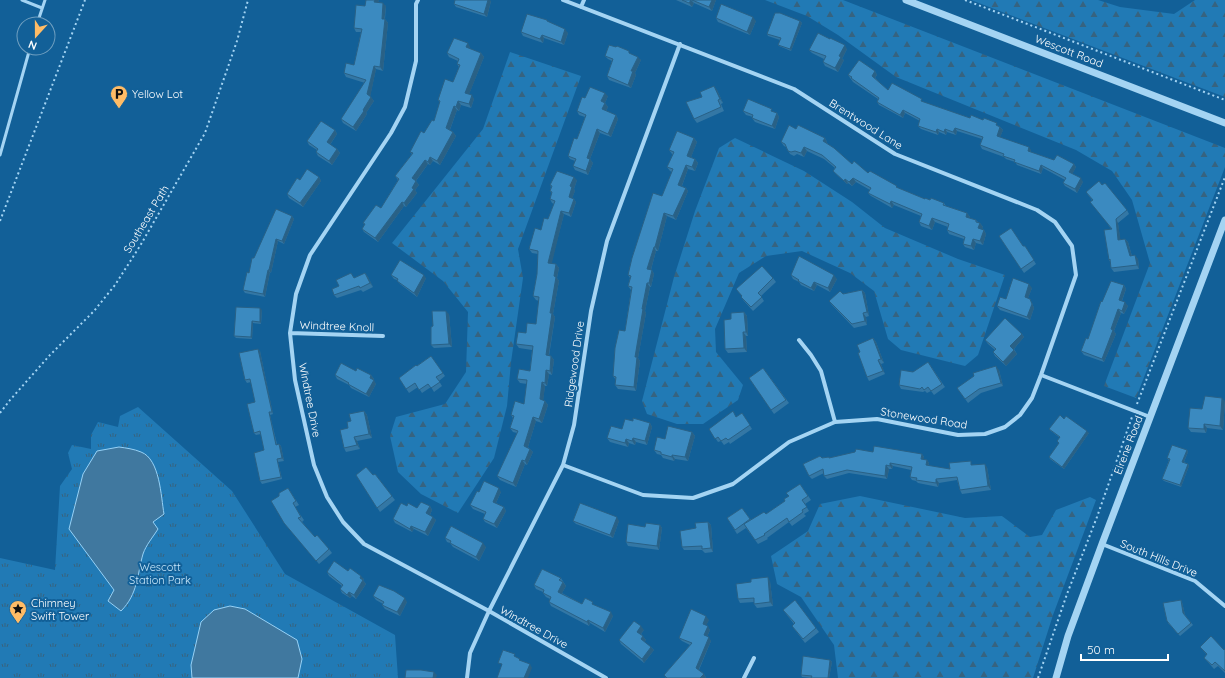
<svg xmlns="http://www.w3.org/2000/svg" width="1225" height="678" font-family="Quicksand,sans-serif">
	<defs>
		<pattern id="grass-tufts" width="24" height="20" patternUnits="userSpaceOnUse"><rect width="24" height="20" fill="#217ab5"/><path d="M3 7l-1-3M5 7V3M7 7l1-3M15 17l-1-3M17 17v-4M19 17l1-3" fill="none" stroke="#366380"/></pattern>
		<pattern id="forest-firs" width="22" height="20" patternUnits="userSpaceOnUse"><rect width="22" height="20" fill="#217ab5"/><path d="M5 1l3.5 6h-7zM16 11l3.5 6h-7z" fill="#366380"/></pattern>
	</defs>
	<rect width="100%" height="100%" fill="#126098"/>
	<!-- grass -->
	<path fill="url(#grass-tufts)" d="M138 407 232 491 285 574 395 635 398 678H0V558L55 570 60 486 72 469 68 453 72 445 91 449V435L98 422 118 427 120 416Z"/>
	<!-- forest -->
	<path fill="url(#forest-firs)" d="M765 0H843L1225 148V167L1136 398 1104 386 1150 263 1132 200 1112 171 1076 150 896 77 838 35 807 16Z
		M971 0H1098L1120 7 1174 14 1195 0H1225V97Z
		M510 52 581 76 518 249 523 278 511 362 507 406 494 458 458 513 421 494 398 472 390 436 396 417 445 404 466 372 468 312 443 281 392 243 483 129Z
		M735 138 804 171 852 202 885 228 958 259 1005 275 978 355 965 366 901 350 888 339 874 291 850 273 802 251 766 256 739 273 715 329 716 352 743 385 738 400 703 424H677L647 414 642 401 674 277 695 211 719 148Z
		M860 496 965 518 1002 516 1030 537 1042 535 1056 510 1090 497 1096 500 1053 615 1033 678H838L834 645 801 597 777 584 771 556 808 531 820 504Z"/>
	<!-- water -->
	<path fill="#40789f" stroke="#96d1f6" d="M119 447C126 448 134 449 141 452 160 459 161 497 164 514L153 522 158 529C153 537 146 545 143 554 137 575 138 594 121 611L108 601 114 590 69 529 83 474 97 451Z
		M230 606 245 609 297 640 302 659 298 678H192L191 665 201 622 214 610Z"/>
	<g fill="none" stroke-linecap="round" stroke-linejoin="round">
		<!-- path -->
		<path stroke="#a4d4f3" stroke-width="2" stroke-dasharray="2 3" stroke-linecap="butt" d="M965 0 1225 100
			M0 221 85 0
			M1137 404 1225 177
			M0 413 10 400 50 355 94 311 115 285 140 246 205 133 237 41 248 0
			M1038 678 1067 594 1097 517 1132 417"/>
		<!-- service -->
		<path stroke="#a4d4f3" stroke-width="3" d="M22 0 42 8
			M37 24 45 0
			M0 155 30 48"/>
		<!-- minor -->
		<path stroke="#a4d4f3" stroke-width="4" d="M418 0 416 4V61L405 107 391 133 310 255 296 294 290 333 295 380 314 465 327 497 343 522 364 544 489 611 606 678
			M581 7 584 0
			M290 333 383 336
			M799 340 811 355 821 371 835 422
			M1041 375 1150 417
			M563 465 643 495 693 498 733 484 789 442 835 422 877 419 958 435 985 434 1005 427 1020 415 1032 398 1041 375 1076 275 1072 246 1055 222 1037 210 895 154 794 89 563 0
			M1102 544 1195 581 1225 606
			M467 678 470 653 489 611 563 465 574 425 591 311 607 241 680 44
			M744 678 754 658"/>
		<!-- tertiary -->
		<path stroke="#a4d4f3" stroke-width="7" d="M906 0 1225 123
			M1056 678 1068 636 1102 544 1225 220"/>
	</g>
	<!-- wall -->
	<path fill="#3377a5" d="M366 0H379L378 2 386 6 385 19 388 23 383 71 376 69 370 96 374 101 366 113 367 114 356 131 343 123 341 119 365 83 346 77 344 73 354 65 361 32H356L354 28 365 6Z
		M676 0H716L712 11 694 3 692 7Z
		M491 1 487 17 456 7 454 4Z
		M716 18 756 21 750 35 718 22Z
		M800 21 802 23 791 51 779 46 778 45 780 40 768 36 767 34Z
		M548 22 568 33 564 45 544 38 543 43 523 36 521 32Z
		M470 47V49L481 53 484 57 469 94 474 99 471 108 461 105 459 111 457 110 450 130 453 132 456 136 440 165 433 161 430 165 428 164 416 181 419 185 415 190 417 193 406 207 404 206 378 242 364 232 362 229 365 225 363 223 381 208 398 180 395 176 412 154 410 152 434 121 440 103 438 100 453 82 459 67 457 64 458 61 449 57 447 53Z
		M847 49 842 59 844 60 838 72 825 66 823 62 824 59 812 53 809 50Z
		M631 54 641 60 635 73 636 75 631 88 609 80 607 76 612 61 608 59 605 56Z
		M875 71 877 75 875 78 888 90 970 118 999 126 1003 130 1000 137 1031 150V152L1054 160 1074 164 1076 167 1072 174 1083 182 1077 193 1065 186 1063 183 1065 180 1043 168 1041 174 1017 165 1015 162 1006 159 1004 157 982 149 980 145 982 139 957 131 956 135 947 132 946 135 939 132 938 135 921 129 918 126 920 121 905 113 903 118 879 105 877 102 878 99 853 82 848 75Z
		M717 90 723 103 721 104 724 111 697 123 694 119 702 97Z
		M608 96 605 103 608 107 606 111 616 115 618 119 611 137 600 133 590 159 593 163 588 175 575 170 573 166 575 161 570 159 568 156 577 139 585 117 579 115 577 111 585 98Z
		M743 111 774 112 777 113 779 117 775 129 755 122 752 118 753 117 746 115Z
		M796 129 825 138 827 142V143L852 164 868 173 898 188 925 199 944 203 946 206 967 213 970 217V218L976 220 979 223H980L983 227 982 229 984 230 986 234 983 245 976 243 974 250 965 247 963 244 964 239 949 234 947 230 948 227 935 222 932 230 921 226 919 222 921 216 894 205 892 208 871 196 868 193 870 190 856 182 852 186 848 183 847 184 836 174 833 171 835 168 824 159 807 151 804 157 797 154 794 156 790 154 786 147 784 146 781 142Z
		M335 130 337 134 330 145 337 149 340 153 332 165 318 156 316 152 317 150 309 145 307 141Z
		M694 138 697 142 691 157 695 159 698 163 695 171 688 169 682 186 686 188 688 191 676 220 667 216 658 251H656L651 270H652L654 274 651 287H650L645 311 646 313 638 358 640 361 636 391 618 389 615 385 616 380 613 376 625 331 631 290 628 286 630 278 628 275 662 196 672 172 670 171 667 167 673 155 672 154 669 150Z
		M319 177 321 181 303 207 289 198 287 194 300 180Z
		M577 180 574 189 575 191 572 198 574 199 576 202 571 217 564 214 551 264H556L559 268 557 278 559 281 553 314 555 317 549 356H551L554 360 552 375 549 374 547 386H545L543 400 545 401 548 405 542 423 536 421 528 447 533 452 527 465 525 464 516 487 500 480 497 476 517 433 513 432 510 428 513 418 511 415 524 404 527 384 520 383 517 379 530 371 532 350 519 348 516 344 526 333 536 324 539 301 536 300 533 296 537 274 538 254 532 253 529 249 548 219 554 204 552 203 550 199 552 194 550 191 551 187 550 185Z
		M1102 185 1127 210 1129 214 1118 223 1120 239H1125L1128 242 1132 256 1138 259 1139 269 1114 272 1111 268V263L1109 260 1111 229 1092 200 1086 192Z
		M292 216 294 219 284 244 278 241 271 273 270 272 265 297 245 293 243 290 254 258Z
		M999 236 1023 246H1025L1036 264 1024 273Z
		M365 273 368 277 373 287 363 292 361 290 337 298 334 295 354 278Z
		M391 275 426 278 417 297 400 284 397 280 394 279Z
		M791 275 837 279 830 292 817 285 814 291 801 285 799 282 793 279Z
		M773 278 776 282 761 296 764 301 753 311 744 301 741 297 742 296 736 289Z
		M1124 285 1126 289 1122 301 1128 306 1124 314 1121 313 1114 331 1116 334 1104 362 1084 355 1081 351 1088 339 1102 302Z
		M1032 288 1028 298 1032 303 1034 308 1030 320 1000 310 997 306 1006 299Z
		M862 290 865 293 869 316 866 317 867 325 854 328 832 305 829 301 843 294Z
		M262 310 261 324 253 323 252 339 236 338 234 336Z
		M744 312 747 316 748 336H746L747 352 728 353 725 349 731 319Z
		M449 314 452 347 434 348 431 345 433 326Z
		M1022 334 1024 337 1014 349 1017 354 1006 366 995 356 993 352 995 350 988 344 985 340Z
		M873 338 876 342 884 363 881 364 885 374 869 381 867 377 860 352Z
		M260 351 273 414 270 415 277 444H279L281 446 284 461 278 462 282 479 262 484 260 481 264 450 261 434 256 435 254 433 255 402 251 382 247 383 245 380Z
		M431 356 445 376 439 381 442 386 434 392 431 387 422 393 418 387 409 393 399 378Z
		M928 362 945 387 934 395 931 391 927 393 925 391 923 392 901 389 899 385Z
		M763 368 789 403 774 414 749 378Z
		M999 370 1003 386 981 393 968 403 957 388Z
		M356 371 371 375 374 379 373 380 376 384 369 397 351 388 349 385 337 379 335 375Z
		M1225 401 1223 430 1207 428 1206 433 1191 432 1188 428 1202 409Z
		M364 411 367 415 372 438 357 441 360 449 346 452 344 448 348 428 351 421Z
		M742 413 752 429 730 444 729 442 724 445 721 441 718 442 709 429 736 417Z
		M633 421 650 423 652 427 647 445 636 442 635 445 629 443 628 447 610 442 607 438 622 429Z
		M1049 429 1089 433 1064 469 1050 459 1049 457 1059 444 1057 441 1060 438 1051 431Z
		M692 432 695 436 688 461 675 459 674 461 663 458 661 455 657 454 654 450 665 439Z
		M1187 450 1188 452 1184 462 1188 464 1189 466 1181 487 1164 481 1162 479 1169 460 1167 458Z
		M873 452 922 454 924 457 923 459 927 460 929 463V466L950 469 973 465 987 467 991 490 962 494 960 490 957 480 939 483 938 487 918 483 916 481 912 480 910 477 911 470 893 466 892 469H889L887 479 849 473 827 479 824 476V473L812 479 809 476 822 458 829 457 830 458Z
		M375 474 395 500 380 512 356 475H373Z
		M800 484 811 500 805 504 809 511 804 514 806 516 792 526 789 522 767 538 768 539 758 544 746 528 737 534 727 518 742 508 751 520 766 514 785 501Z
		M288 488 299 505 295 507 304 520 302 522 315 537 329 549 332 553 319 564 284 523 279 496Z
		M479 492H501L496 503 504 507 506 511 497 528 485 522 483 519 485 514 473 509 470 505Z
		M407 506 417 508 430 506 432 510 430 515 436 520 428 536 414 529 412 532 395 523 393 519Z
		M573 521H619L613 538 576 524Z
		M708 522 711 525 713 552 705 553 702 550H684L682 547 696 528Z
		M660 525 662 528 659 550 628 546 626 542 645 527Z
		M445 538 486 547 479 561 453 547 450 543 447 542Z
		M348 571 364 579 363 580 366 584 356 599 352 596 350 598 342 593 340 589 342 586 329 576 327 572Z
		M561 578 566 586 562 593 582 604 595 605 613 616 605 632 590 623 589 626 551 606 549 602 550 599 546 597 543 593V592L536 589 534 585Z
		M770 581 773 606 757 608 754 604V602L740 603 738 599Z
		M373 596 407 602 400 616 385 609 382 605 383 604 376 600Z
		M795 600 819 632 805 643 792 626 794 624 783 610Z
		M1181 600 1182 602 1185 615 1193 625 1180 636 1168 623Z
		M709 620 706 625 710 630 707 637 711 641 699 670 704 674 706 678H666L664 675 690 645 682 641 679 638Z
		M644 630 641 634 646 640 644 642 651 647 654 650 644 663 621 644 619 640Z
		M1200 647 1224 650 1225 649V673L1218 666 1214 669 1207 661 1204 658 1207 655Z
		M830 660 832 662 829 678H811L802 677 801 675Z"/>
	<!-- shaded-wall -->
	<path fill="#296186" d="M375 0H379L377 5 374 2Z
		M488 0H490L491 1 487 17 484 14Z
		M691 0 694 3 692 7 689 3Z
		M712 0H716L712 11 709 7Z
		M383 3 386 6 384 23 382 19Z
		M753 17 756 21 750 35 747 32Z
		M385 19 388 23 383 71 380 67Z
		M800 21 802 23 791 51 790 49Z
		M565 29 568 33 564 45 561 42Z
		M542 35 544 38 543 43 540 39Z
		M468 43 470 47 469 51 466 47Z
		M845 45 847 49 842 59 844 60 838 72 835 68 839 56Z
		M481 53 484 57 468 97 465 93Z
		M638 57 641 60 635 73 636 75 631 88 628 85 631 71Z
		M374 66 376 69 370 98 367 94Z
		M875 71 877 75 874 79 872 76Z
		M714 86 717 90 723 103 720 99Z
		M605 93 608 96 605 103 608 107 605 113 602 109 601 101Z
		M472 95 474 99 471 108 469 104Z
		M371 97 374 101 366 113 367 114 356 131 353 127 363 110Z
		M458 101 461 105 459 111 456 107Z
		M454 106 457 110 449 132 446 128Z
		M903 110 905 113 903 118 900 115Z
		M777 113 779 117 775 129 772 126Z
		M616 115 618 119 611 137 608 134Z
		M1000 127 1003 130 999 140 997 136Z
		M955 128 957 131 956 135 953 132Z
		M597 129 600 133 590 159 593 163 588 175 586 171 587 158Z
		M937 129 939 132 938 135 936 132Z
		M945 129 947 132 946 135 944 132Z
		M335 130 337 134 329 146 327 142Z
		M453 132 456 136 440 165 437 161Z
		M694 138 697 142 690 160 687 156Z
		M825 138 827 142 826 144 823 141Z
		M804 147 807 151 804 157 801 153Z
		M1029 147 1031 150 1030 155 1028 151Z
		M337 149 340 153 332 165 329 161Z
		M430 157 433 161 430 165 428 162Z
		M695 159 698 163 695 171 692 167Z
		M425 160 428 164 415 182 412 178Z
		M1074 164 1076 167 1072 175 1069 172Z
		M686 165 688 169 681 188 678 185Z
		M1041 165 1043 168 1041 174 1039 171Z
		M319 177 321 181 303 207 300 203Z
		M574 177 577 180 574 189 575 191 571 201 569 197 570 186Z
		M853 178 856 182 852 186 849 182Z
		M1081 178 1083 182 1077 193 1075 189Z
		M845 179 848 183 847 184 844 181Z
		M416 181 419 185 415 190 417 193 406 207 404 203 412 188Z
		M686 188 688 191 676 220 673 216Z
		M574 199 576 202 571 217 569 213Z
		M891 201 894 205 892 208 890 204Z
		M402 202 404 206 378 242 375 238Z
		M561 211 564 214 551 267 548 263Z
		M664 213 667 216 658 251 655 247Z
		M967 213 970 217 969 220 966 217Z
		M292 216 294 219 284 244 282 241Z
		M932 218 935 222 932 230 929 226Z
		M1116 219 1118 223 1121 243 1118 240Z
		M980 223 983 227 981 232 978 228Z
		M984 230 986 234 983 245 980 241Z
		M276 239 278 241 271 273 269 270Z
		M973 239 976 243 974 250 971 246Z
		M1125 239 1128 242 1133 260 1130 256Z
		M654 247 656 251 650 273 647 269Z
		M1135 255 1138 259 1139 269 1137 265Z
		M556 264 559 268 557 278 559 281 553 314 555 317 548 359 546 355 554 276Z
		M268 270 270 272 265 297 263 294Z
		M652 270 654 274 651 287 649 283Z
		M365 273 368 277 373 287 370 283Z
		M424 275 426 278 417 297 414 293Z
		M834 275 837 279 830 292 828 288Z
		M814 282 817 285 814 291 811 288Z
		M647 283 650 287 645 311 646 313 638 358 640 361 636 391 634 387 635 357 642 309Z
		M1029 284 1032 288 1027 301 1025 297Z
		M1124 285 1126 289 1121 303 1119 300Z
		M862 290 865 293 869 316 867 312Z
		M1030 299 1032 303 1034 308 1030 320 1027 317Z
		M1125 302 1128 306 1124 314 1122 311Z
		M260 308 262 310 261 324 260 322Z
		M1118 309 1121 313 1114 331 1116 334 1104 362 1102 359 1111 329Z
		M446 311 449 314 452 347 449 344Z
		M744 312 747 316 748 336 746 332Z
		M863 313 866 317 867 325 865 321Z
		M252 321 253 323 252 339 251 337Z
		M743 332 746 336 747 352 744 348Z
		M1022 334 1024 337 1013 350 1010 346Z
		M873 338 876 342 884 363 881 359Z
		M258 349 260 351 273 414 272 412Z
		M1014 350 1017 354 1006 366 1003 362Z
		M551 356 554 360 552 375 550 371Z
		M878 360 881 364 885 374 883 371Z
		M996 366 999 370 1003 386 1001 383Z
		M546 370 549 374 547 386 545 383Z
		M371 375 374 379 372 382 370 378Z
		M374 380 376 384 369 397 366 394Z
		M542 382 545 386 543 403 540 399Z
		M1222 398 1225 401 1223 430 1220 426Z
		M545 401 548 405 542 423 539 419Z
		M364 411 367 415 372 438 369 434Z
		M269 412 270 415 277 447 276 445Z
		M533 417 536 421 527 450 524 446Z
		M650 423 652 427 647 445 645 441Z
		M1204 424 1207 428 1206 433 1204 429Z
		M1087 431 1089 433 1064 469 1062 467Z
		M692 432 695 436 688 461 685 457Z
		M354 437 357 441 360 449 357 445Z
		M633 438 636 442 635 445 632 441Z
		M626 439 629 443 628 447 625 443Z
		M279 444 281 446 284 461 282 458Z
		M530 449 533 452 527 465 525 461Z
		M1187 450 1188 452 1183 464 1182 462Z
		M922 454 924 457 923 462 921 459Z
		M672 455 675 459 674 461 672 457Z
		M522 460 525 464 516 487 513 483Z
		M927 460 929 463 928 468 926 465Z
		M890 463 893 466 892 469 890 466Z
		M985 464 987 467 991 490 988 486Z
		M1188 464 1189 466 1181 487 1180 485Z
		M886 465 889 469 887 479 885 476Z
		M936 479 939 483 938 487 936 483Z
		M499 488 501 492 495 505 493 502Z
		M430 506 432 510 429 517 426 513Z
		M504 507 506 511 497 528 494 524Z
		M433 517 436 520 428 536 425 532Z
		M617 517 619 521 613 538 610 535Z
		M708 522 711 525 713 552 711 548Z
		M660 525 662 528 659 550 657 546Z
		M411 526 414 529 412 532 410 529Z
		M483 543 486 547 479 561 476 557Z
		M361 576 364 579 362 581 360 578Z
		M768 577 770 581 773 606 770 602Z
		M363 580 366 584 356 599 354 595Z
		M563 582 566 586 561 595 558 592Z
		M349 592 352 596 350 598 347 595Z
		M405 598 407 602 400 616 397 612Z
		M1181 600 1182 602 1185 615 1183 613Z
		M611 612 613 616 605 632 603 628Z
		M706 616 709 620 705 628 703 624Z
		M588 620 590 623 589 626 587 622Z
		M641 626 644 630 640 635 637 632Z
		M708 626 710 630 706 639 704 635Z
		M643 636 646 640 644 643 641 639Z
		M709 637 711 641 698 671 696 668Z
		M651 647 654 650 644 663 642 659Z
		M830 660 832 662 829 678H828Z
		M530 664 532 668 528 678H524Z
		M434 672 437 675 436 678H433Z
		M704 674 706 678H700Z"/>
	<!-- building -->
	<path fill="#3b8ac0" stroke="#296186" d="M366 0H375L374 2 383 3 382 19H385L380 67 374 66 367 94 371 97 363 110 364 111 353 127 341 119 366 80 344 73 346 63 354 65 362 29 354 28 356 5 365 6Z
		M455 0H488L484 14 454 4Z
		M682 0H691L689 3Z
		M692 0H712L709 7Z
		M721 4 753 17 747 32 716 18Z
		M775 13H780L800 21 790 49 778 45 781 38 767 34Z
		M527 14 547 20V21L565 29 561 42 542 35 540 39 521 32Z
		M818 33 830 39V38L845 45 839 56 841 57 835 68 823 62 826 56 809 50Z
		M454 38 468 43 466 47 481 53 465 93 472 95 469 104 458 101 456 107 454 106 446 128 453 132 437 161 430 157 428 162 425 160 412 178 416 181 412 188 414 189 404 203 402 202 375 238 362 229 365 224 363 223 376 205 381 208 399 179 395 176 413 153 410 152 421 131 424 133 432 120 434 121 440 101 438 100 445 79 453 82 460 65 457 64 459 59 447 53Z
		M609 45 616 47 617 46 629 51V53L638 57 631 71H633L628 85 607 76 613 59 605 56Z
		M859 60 875 71 872 76 888 90 892 83 922 99 921 101 970 118 971 115 983 120 984 118 997 123 996 125 1000 127 997 136 1029 147 1028 151 1054 160 1057 155 1074 164 1069 172 1081 178 1075 189 1063 183 1066 178 1041 165 1039 171 1014 162 1015 160 1003 156 1004 154 980 145 983 137 955 128 953 132 945 129 944 132 937 129 936 132 918 126 920 119 903 110 900 115 877 102 879 98 851 78 852 77 848 75Z
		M714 86 720 99 718 100 721 107 694 119 686 102 702 97 700 92Z
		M590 87 605 93 601 101 605 103 602 109 616 115 608 134 597 129 587 158 590 159 586 171 573 166 576 159 568 156 574 138 577 139 586 115 577 111 582 97 585 98Z
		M748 99 772 109 771 111 777 113 772 126 752 118 753 115 743 111Z
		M321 121 335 130 327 142 337 149 329 161 316 152 318 149 307 141Z
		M789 125 796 129 798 125 825 138 823 141 834 148 852 164 854 161 868 173 870 171 897 186 896 187 925 199V198L930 200 931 198 944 203 943 205 967 213 966 217 976 220V222L980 223 978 228 984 230 980 241 973 239 971 246 963 244 965 237 947 230 949 224 932 218 929 226 919 222 922 214 891 201 890 204 868 193 871 188 853 178 849 182 845 179 844 181 833 171 836 167 822 155 804 147 801 153 795 151 791 152 788 151 785 144 781 142Z
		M677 131 694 138 687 156 695 159 692 167 686 165 678 185 686 188 673 216 664 213 655 247H654L647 269 652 270 649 283H647L642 309H643L635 357H637L634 387 615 385 616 377 613 376 615 348 619 330 625 331 632 287 628 286 631 276 628 275 632 258 653 193 662 196 673 169 667 167 674 152 669 150Z
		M307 169 319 177 300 203 287 194 297 178 300 180Z
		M557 171 574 177 570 186 572 187 569 197 574 199 569 213 561 211 548 263 556 264 554 276 556 277 550 313H552L546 355 551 356 550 371 546 370 545 383 542 382 540 399 545 401 539 419 533 417 524 446 530 449 525 461 522 460 513 483 497 476 518 431 510 428 514 416 511 415 515 401 524 404 527 380 517 379 519 369 530 371 533 346 516 344 518 332 526 333 527 323 536 324 539 297 533 296 537 274 538 251 529 249 535 228 541 230 544 218 548 219 555 201 550 199 552 192 550 191 552 186 550 185Z
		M1099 181 1102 185 1105 183 1127 210 1116 219 1118 240 1125 239 1130 256 1135 255 1137 265 1111 268 1110 259 1109 260 1104 230 1112 229 1090 202 1093 200 1086 192Z
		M276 209 292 216 282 241 276 239 269 270H268L263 294 243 290 247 272 249 273 252 258H254Z
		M1011 228 1023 246H1025L1034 260 1021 269 999 236Z
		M799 256 834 275 828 288 814 282 811 288 798 281 799 280 791 275Z
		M400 260 424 275 414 293 397 281 398 279 391 275Z
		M762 266 773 278 758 293 762 297 751 307 741 297 742 296 736 289Z
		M351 273 354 278 365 273 370 283 360 288 359 286 334 295 332 289 339 286 336 280Z
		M1013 278 1029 284 1025 297 1030 299 1032 304 1027 317 997 306 1000 297 1006 299Z
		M1111 281 1124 285 1119 300 1125 302 1122 311 1118 309 1111 329 1113 330 1102 359 1081 351 1086 338 1088 339 1101 301 1102 302Z
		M862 290 867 312 863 313 865 321 852 324 829 301 840 291 843 294Z
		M236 307 260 308V322L252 321 251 337 234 336Z
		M432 311H446L449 344 431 345V327L433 326Z
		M744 312 746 332H743L744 348 725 349 724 320 731 319V313Z
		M1005 318 1022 334 1010 346 1014 350 1003 362 993 352 996 349 985 340Z
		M873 338 881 359 878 360 883 371 867 377 858 353 860 352 857 345Z
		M258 349 272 412H269L276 445 279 444 282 458 277 459 281 477 260 481 254 453 264 450 260 431 254 433 247 404 255 402 250 379 245 380 239 353Z
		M431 356 443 373 436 377 440 382 431 388 428 384 419 390 415 383 406 389 399 378 416 365 417 366Z
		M928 362 942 384 931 391 928 387 924 390 922 387 920 389 899 385 901 370 913 372Z
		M341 363 356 371 357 368 371 375 370 378 374 380 366 394 348 384 349 383 335 375Z
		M996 366 1001 383 979 389 965 399 957 388 974 376 973 373Z
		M763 368 786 400 771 410 749 378Z
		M1205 396 1222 398 1220 426 1204 424V429L1188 428 1190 408 1202 409Z
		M364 411 369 434 354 437 357 445 344 448 340 430 348 428 347 422 351 421 349 414Z
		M733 411 736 417 742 413 750 425 728 440 726 438 721 441 718 437 715 439 709 429Z
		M1060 415 1064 419 1066 416 1087 431 1062 467 1049 457 1059 443 1057 441 1060 437 1049 429Z
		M633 418 650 423 645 441 633 438 632 441 626 439 625 443 607 438 611 426 622 429 625 419 633 421Z
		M668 426 692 432 685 457 672 455V457L661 454V452L654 450 657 437 665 439Z
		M1172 445 1187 450 1182 462 1188 464 1180 485 1162 479 1170 459 1167 458Z
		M874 446 922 454 921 459 927 460 926 465 950 469 949 463 971 461V465L985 464 988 486 960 490 957 477 936 479V483L916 480 917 478 910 477 912 467 890 463V466L886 465 885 476 847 470 824 476 823 469 809 476 803 464 820 456 822 458 829 457V458L855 452 856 449 873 452Z
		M366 467 373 475 375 474 392 496 377 508 356 475Z
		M484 481 499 488 493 502 504 507 494 524 483 519 486 512 470 505 477 491 479 492Z
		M800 484 808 496 802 500 807 507 802 510 803 512 789 522 787 518 764 534 765 535 755 540 744 524 764 512 766 514 785 501 784 499 789 496 786 493Z
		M288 488 296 501 293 503 301 517 298 518 315 537 317 535 329 549 316 561 284 523 271 501 279 496V493Z
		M421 502 430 506 426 513 433 517 425 532 411 526 410 529 393 519 401 503 407 506 408 503 417 508Z
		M580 503 617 517 610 535 573 521Z
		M742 508 750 519 735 530 727 518Z
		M708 522 711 548 702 549V546L682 547 680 531 696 528 695 523Z
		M646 523 660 525 657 546 626 542 628 524 645 527Z
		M451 526 483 543 476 557 450 543 451 541 445 538Z
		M334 561 348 571 350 568 361 576 360 578 363 580 354 595 349 592 347 595 340 589 343 585 327 572Z
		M542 569 561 578 559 580 563 582 558 592 582 604 585 598 593 602 592 604 611 612 603 628 588 620 587 622 549 602 551 597 543 593 544 590 534 585Z
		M768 577 770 602 754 604V598L738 599 736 584 751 582V579Z
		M379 585 394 591 405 598 397 612 382 605 384 602 373 596Z
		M795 600 816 628 803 639 792 626 795 623 783 610Z
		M1181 600 1183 613 1191 623 1178 634 1167 621 1163 603Z
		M691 609 706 616 703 624 708 626 704 635 709 637 696 668 704 674 700 678H667L664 675 692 643 679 638Z
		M634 621 641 626 637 632 643 636 641 639 651 647 642 659 619 640Z
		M1211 636 1224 650 1225 649V671L1215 662 1212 665 1204 658 1207 654 1200 647Z
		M503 650 515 654 514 656 520 659 519 660 530 664 524 678H497L502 664 498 663Z
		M803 656 830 660 828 678H811L812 676 801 675Z
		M406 670H421L434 672 433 678H405Z"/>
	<!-- icons -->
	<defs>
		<symbol id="parking-pin" viewBox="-11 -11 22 30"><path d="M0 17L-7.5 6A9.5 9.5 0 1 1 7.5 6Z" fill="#ffbc66" stroke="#126098"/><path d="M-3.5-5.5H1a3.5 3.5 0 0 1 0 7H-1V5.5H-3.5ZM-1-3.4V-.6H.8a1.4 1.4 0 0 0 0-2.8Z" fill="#111"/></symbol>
		<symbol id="sight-pin" viewBox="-11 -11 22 30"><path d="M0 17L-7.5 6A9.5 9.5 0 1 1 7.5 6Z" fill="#ffbc66" stroke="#126098"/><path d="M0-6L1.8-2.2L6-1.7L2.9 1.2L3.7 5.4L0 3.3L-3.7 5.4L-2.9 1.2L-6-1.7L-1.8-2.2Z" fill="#111"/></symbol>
	</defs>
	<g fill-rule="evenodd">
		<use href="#parking-pin" x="109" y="84" width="20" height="27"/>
		<use href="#sight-pin" x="8" y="599" width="20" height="27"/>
	</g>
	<g text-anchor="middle" stroke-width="4" stroke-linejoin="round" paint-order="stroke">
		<!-- street labels -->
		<g font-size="11" fill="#fff" stroke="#126098">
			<text transform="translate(1069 51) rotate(21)" y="4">Wescott Road</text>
			<text transform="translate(866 124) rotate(32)" y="4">Brentwood Lane</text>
			<text transform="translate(146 219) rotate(-59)" y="4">Southeast Path</text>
			<text transform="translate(337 326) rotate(2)" y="4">Windtree Knoll</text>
			<text transform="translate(574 364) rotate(-82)" y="4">Ridgewood Drive</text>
			<text transform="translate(310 400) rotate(79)" y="4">Windtree Drive</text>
			<text transform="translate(924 418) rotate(9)" y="4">Stonewood Road</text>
			<text transform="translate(1128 445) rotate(-69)" y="4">Elrene Road</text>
			<text transform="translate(1159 558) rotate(22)" y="4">South Hills Drive</text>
			<text transform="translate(534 627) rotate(29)" y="4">Windtree Drive</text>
		</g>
		<!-- poi labels -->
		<g font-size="11" fill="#fff" stroke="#126098" text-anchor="start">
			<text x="132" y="98">Yellow Lot</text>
			<text x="31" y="607">Chimney<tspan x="31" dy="13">Swift Tower</tspan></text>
		</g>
		<!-- park labels -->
		<g font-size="11" fill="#cceafd" stroke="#126098">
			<text x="160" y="571">Wescott<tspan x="160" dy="13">Station Park</tspan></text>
		</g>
	</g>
	<!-- north arrow -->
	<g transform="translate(36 36) rotate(201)"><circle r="19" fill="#126098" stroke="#71a0c1"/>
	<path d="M0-3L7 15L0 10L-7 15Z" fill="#ffbc66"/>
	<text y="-6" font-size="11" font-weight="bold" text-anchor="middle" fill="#ffffff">N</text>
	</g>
	<!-- scale -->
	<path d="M1081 654v6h87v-6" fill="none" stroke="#ffffff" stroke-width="2"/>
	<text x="1087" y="654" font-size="12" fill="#ffffff" stroke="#126098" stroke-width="3" paint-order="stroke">50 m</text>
</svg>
